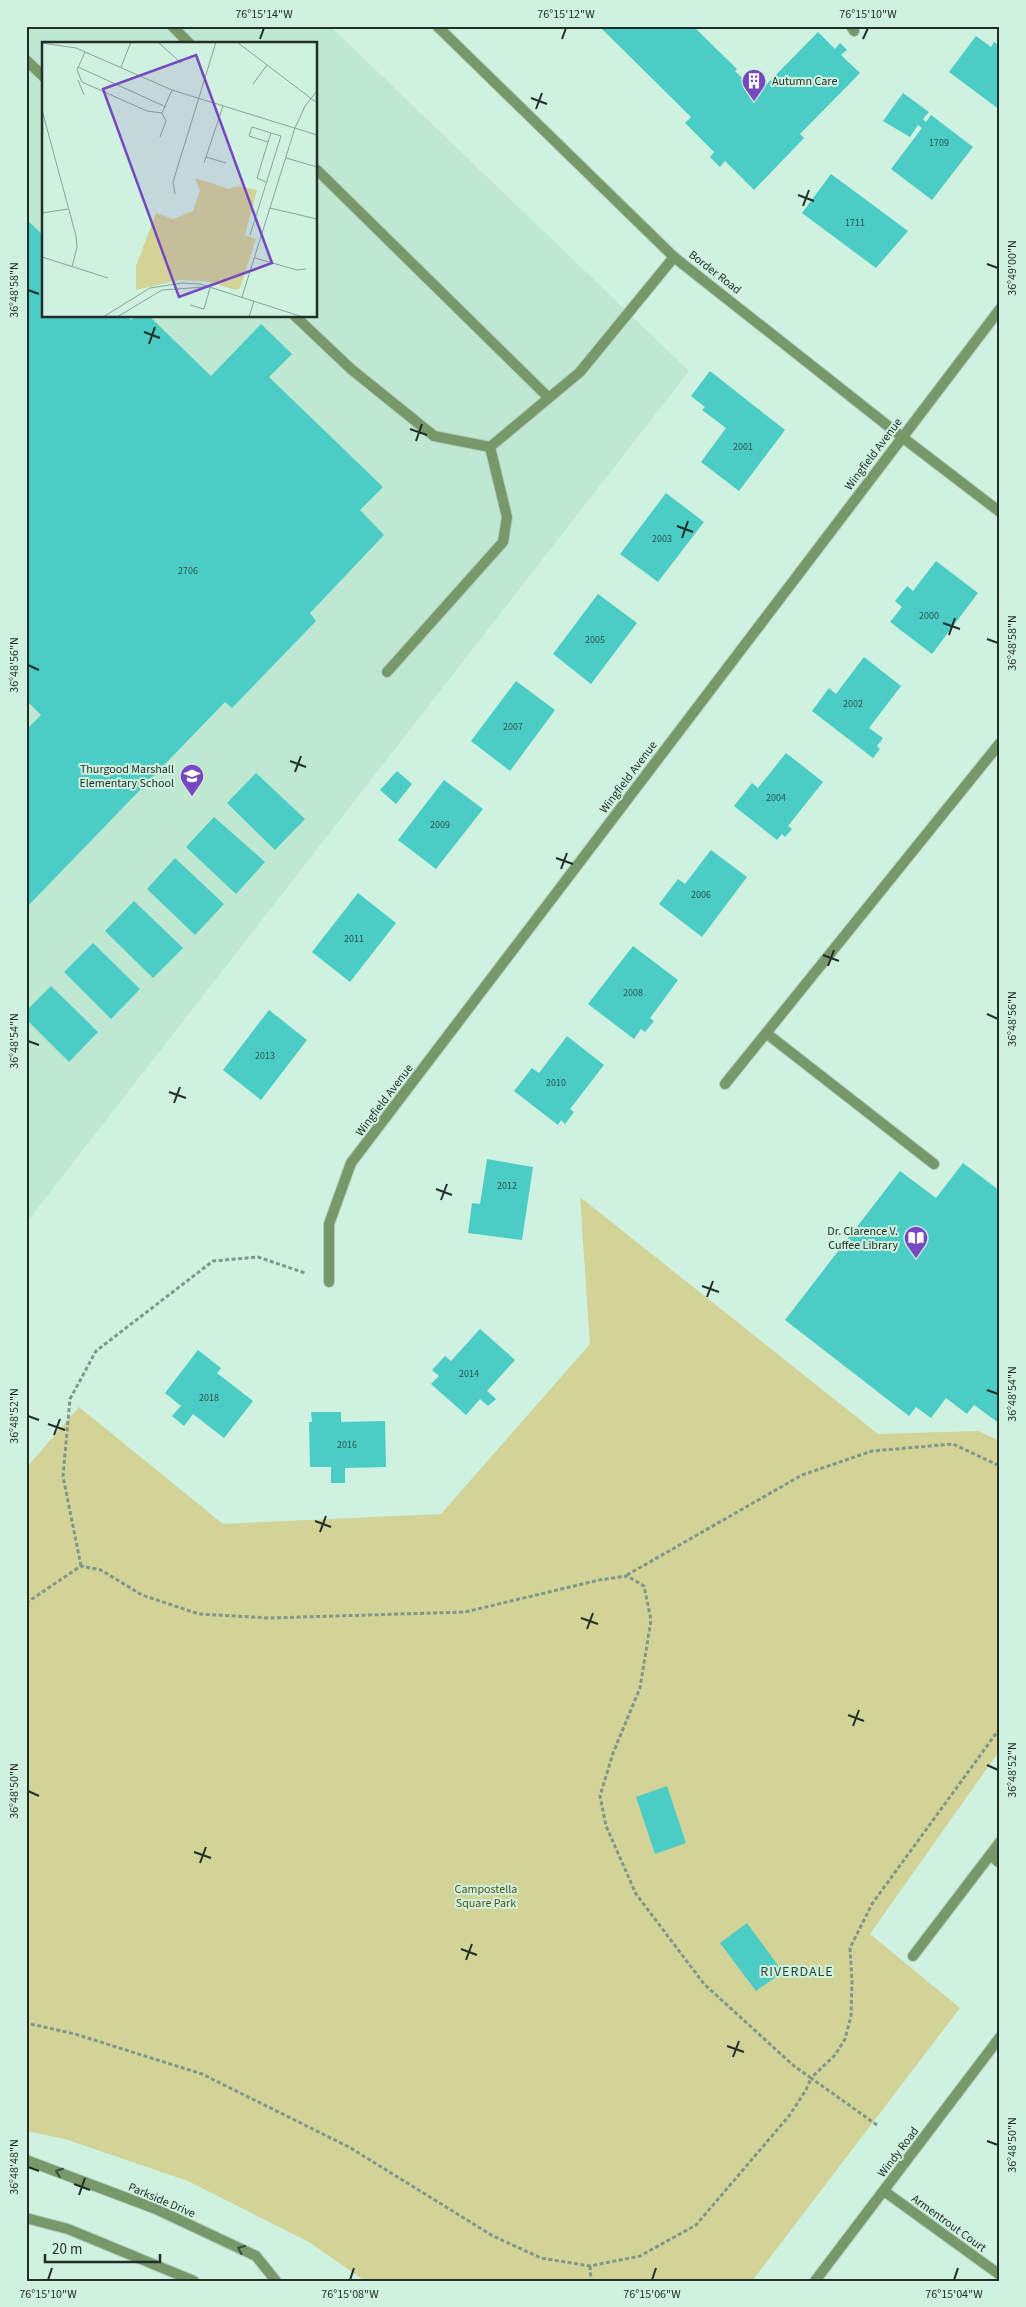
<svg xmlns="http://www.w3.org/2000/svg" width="1026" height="2307" font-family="'Source Sans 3',sans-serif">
	<rect width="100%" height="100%" fill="#cff1e0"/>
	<!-- built -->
	<path fill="#bee8d2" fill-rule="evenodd" d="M26 26H330L689 371 26 1223ZM44 44H316V316H44Z"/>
	<!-- green -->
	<path fill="#d2d396" d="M580 1197 878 1434 978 1431 1000 1441V1750L870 1934 960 2008 752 2281H365L309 2242 188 2181 65 2139 26 2131V1468L79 1407 223 1524 441 1514 590 1344Z"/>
	<!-- building -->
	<path fill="#4bccc5" d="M599 26H693L737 69 735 71 752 88 760 79 766 85 818 32 835 49 840 43 847 50 841 55 860 73 800 134 804 138 754 190 725 161 720 167 710 157 714 152 685 123 691 117Z
		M976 36 991 47 994 42 1000 46V110L949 72Z
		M903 93 929 112 923 119 926 122 931 115 973 147 932 200 891 169 922 128 918 125 910 137 883 121Z
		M831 174 908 231 876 268 802 213Z
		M26 219 44 236V316H127L131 320 136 316H149L211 376 261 324 292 354 269 377 383 487 360 510 384 535 310 613 316 621 232 708 225 702 26 908V730L41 715 26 700Z
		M710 371 785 430 739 491 701 462 726 428 702 410 705 407 691 396Z
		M666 493 704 522 658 582 620 554Z
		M936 561 978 593 932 654 890 622 902 607 895 601 907 586 913 591Z
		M598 594 637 623 591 684 553 654Z
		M864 657 901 686 869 728 883 738 877 746 880 749 873 758 812 711 829 688 836 694Z
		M516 681 555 710 510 771 471 741Z
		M786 753 823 782 788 826 792 829 785 837 782 834 777 840 734 806 752 783 758 788Z
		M397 771 412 784 396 804 380 790Z
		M256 773 305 819 275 850 227 803Z
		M444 780 483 809 436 869 398 840Z
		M214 817 265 862 236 894 186 847Z
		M711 850 747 877 702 937 659 904 678 879 685 884Z
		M175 858 224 904 195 935 147 889Z
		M358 893 396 923 350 982 312 952Z
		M134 901 183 948 153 978 105 931Z
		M93 943 140 989 111 1019 64 972Z
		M633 946 678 980 650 1018 654 1021 645 1032 641 1029 634 1039 588 1004Z
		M51 986 98 1032 69 1062 26 1019V1011Z
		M269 1010 307 1040 261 1100 223 1070Z
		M567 1036 604 1065 570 1109 574 1112 565 1124 561 1120 558 1125 514 1091 532 1068 539 1073Z
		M487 1159 533 1167 522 1240 468 1233 472 1203 480 1204Z
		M963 1163 1000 1191V1424L974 1405 967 1414 946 1398 931 1418 916 1407 909 1416 785 1320 900 1171 936 1198Z
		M480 1329 515 1360 487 1391 496 1399 488 1406 480 1399 466 1415 431 1384 439 1376 432 1370 445 1356 451 1361Z
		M198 1350 221 1368 217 1373 253 1401 224 1438 193 1414 184 1426 172 1416 181 1406 165 1393Z
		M311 1412H341V1422L385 1421 386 1467 345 1468V1483H331V1467H310L309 1422H312Z
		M667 1786 686 1843 655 1854 636 1797Z
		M747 1923 783 1972 756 1991 720 1943Z"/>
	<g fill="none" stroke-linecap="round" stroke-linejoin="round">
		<defs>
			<path id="service" d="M172 26 190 44
				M851 26 854 31
				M26 60 44 77
				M316 169 549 398
				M295 316 351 369 434 436 490 447 580 372 674 257
				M387 672 503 542 507 517 490 447
				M766 1033 934 1164
				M725 1084 1000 743
				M990 1855 1000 1863
				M913 1956 1000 1842"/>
			<path id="minor" d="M329 1282V1224L351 1163 1000 309
				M884 2191 1000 2275
				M815 2281 1000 2037"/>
			<path id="tertiary" d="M437 26 674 257 902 437 1000 512
				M26 2160 156 2209 256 2256 276 2281
				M26 2218 68 2229 194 2281"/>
		</defs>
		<!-- service casing -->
		<use href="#service" stroke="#b0cebf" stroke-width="12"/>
		<!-- minor casing -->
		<use href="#minor" stroke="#b0cebf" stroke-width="12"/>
		<!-- tertiary casing -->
		<use href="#tertiary" stroke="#b0cebf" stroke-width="12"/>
		<!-- path -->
		<path stroke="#80988c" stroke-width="3" stroke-dasharray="4 2.5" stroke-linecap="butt" d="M81 1566 63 1476 70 1399 96 1351 213 1261 258 1257 305 1273
			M627 1575 802 1475 872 1451 953 1444 1000 1466
			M26 1603 81 1566 101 1570 142 1595 199 1614 270 1618 465 1612 599 1580 627 1576 644 1586 651 1620 640 1688 613 1753 600 1796 606 1826 636 1894 704 1984 794 2066 811 2078 806 2090 789 2116 696 2225 640 2256 590 2266 541 2258 493 2236 349 2147 202 2074 75 2034 26 2023
			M877 2125 811 2078 835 2055 845 2039 851 2016 852 1982 850 1948 872 1904 1000 1728
			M590 2266 591 2281"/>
		<!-- service -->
		<use href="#service" stroke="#779868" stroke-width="10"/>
		<!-- minor -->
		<use href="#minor" stroke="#779868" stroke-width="10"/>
		<!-- tertiary -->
		<use href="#tertiary" stroke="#779868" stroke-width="10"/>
	</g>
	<!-- one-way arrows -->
	<defs><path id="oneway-chevron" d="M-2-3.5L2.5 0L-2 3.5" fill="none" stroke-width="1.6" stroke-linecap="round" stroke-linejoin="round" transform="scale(1.25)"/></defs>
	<g stroke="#3c4e3c">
		<use href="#oneway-chevron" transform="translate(59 2172) rotate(-160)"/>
		<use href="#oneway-chevron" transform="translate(241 2249) rotate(-155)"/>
	</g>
	<!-- ticks -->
	<path fill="none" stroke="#222f29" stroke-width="2" d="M260 39 264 28M562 39 566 28M863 39 868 28M531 98 547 104M536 109 542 93M798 195 814 201M803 206 809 190M987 264 998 268M28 290 39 294M144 332 160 338M149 344 155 327M410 429 427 435M416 441 422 424M677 526 693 532M682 538 688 521M943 623 960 629M949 635 955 618M987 639 998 643M28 665 39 670M290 761 306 767M295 772 301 756M556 858 573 864M561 869 567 853M823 955 839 961M828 966 834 950M987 1014 998 1019M28 1041 39 1045M169 1092 186 1098M174 1103 180 1087M436 1189 452 1195M441 1200 447 1184M702 1286 719 1292M707 1297 713 1281M987 1390 998 1394M28 1416 39 1420M48 1424 65 1430M54 1435 60 1419M315 1521 331 1527M320 1532 326 1516M581 1618 598 1624M587 1629 593 1613M848 1715 864 1721M853 1726 859 1710M987 1765 998 1770M28 1791 39 1796M194 1852 211 1858M200 1863 206 1847M461 1949 477 1955M466 1960 472 1944M727 2046 744 2052M733 2057 739 2041M987 2141 998 2145M28 2167 39 2171M74 2184 90 2190M79 2195 85 2178M48 2280 52 2268M350 2280 354 2268M652 2280 656 2268M954 2280 958 2268"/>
	<!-- icons -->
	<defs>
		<symbol id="building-pin" viewBox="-11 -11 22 30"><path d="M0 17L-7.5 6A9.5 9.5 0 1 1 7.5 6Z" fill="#7747bf" stroke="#cff1e0"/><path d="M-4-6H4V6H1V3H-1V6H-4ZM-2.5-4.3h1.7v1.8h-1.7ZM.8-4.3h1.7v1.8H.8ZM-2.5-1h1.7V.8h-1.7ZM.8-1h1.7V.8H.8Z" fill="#fff"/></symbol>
		<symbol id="school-pin" viewBox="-11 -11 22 30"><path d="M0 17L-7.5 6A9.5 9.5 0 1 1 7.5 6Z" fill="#7747bf" stroke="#cff1e0"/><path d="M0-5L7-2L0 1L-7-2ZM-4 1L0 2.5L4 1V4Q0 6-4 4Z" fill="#fff"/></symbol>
		<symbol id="library-pin" viewBox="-11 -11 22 30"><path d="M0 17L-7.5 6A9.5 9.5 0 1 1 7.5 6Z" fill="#7747bf" stroke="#cff1e0"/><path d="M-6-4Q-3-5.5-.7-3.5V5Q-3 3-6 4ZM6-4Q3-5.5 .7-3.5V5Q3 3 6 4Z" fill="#fff"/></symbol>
	</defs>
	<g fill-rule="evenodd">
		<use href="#building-pin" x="740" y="67" width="28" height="38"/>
		<use href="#school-pin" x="178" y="762" width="28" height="38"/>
		<use href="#library-pin" x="902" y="1224" width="28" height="38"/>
	</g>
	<g text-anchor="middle" stroke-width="4" stroke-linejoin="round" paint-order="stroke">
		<!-- number labels -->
		<g font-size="10" fill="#2c5650">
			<text x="939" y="146">1709</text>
			<text x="855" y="226">1711</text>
			<text x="743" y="450">2001</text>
			<text x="662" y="542">2003</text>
			<text x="188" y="574">2706</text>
			<text x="929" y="619">2000</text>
			<text x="595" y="643">2005</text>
			<text x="853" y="707">2002</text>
			<text x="513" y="730">2007</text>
			<text x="776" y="801">2004</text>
			<text x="440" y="828">2009</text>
			<text x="701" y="898">2006</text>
			<text x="354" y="942">2011</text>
			<text x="633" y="996">2008</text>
			<text x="265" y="1059">2013</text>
			<text x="556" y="1086">2010</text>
			<text x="507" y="1189">2012</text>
			<text x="469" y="1377">2014</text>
			<text x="209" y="1401">2018</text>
			<text x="347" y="1448">2016</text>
		</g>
		<!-- poi labels -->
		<g font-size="12" fill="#222f29" stroke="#cff1e0" text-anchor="end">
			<text x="772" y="85" text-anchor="start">Autumn Care</text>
			<text x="174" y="773">Thurgood Marshall<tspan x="174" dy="14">Elementary School</tspan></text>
			<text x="898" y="1235">Dr. Clarence V.<tspan x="898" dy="14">Cuffee Library</tspan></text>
		</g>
		<!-- street labels -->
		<g font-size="12" fill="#222f29" stroke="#cff1e0">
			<text transform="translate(715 272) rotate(38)" y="4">Border Road</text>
			<text transform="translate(873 454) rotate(-53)" y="4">Wingfield Avenue</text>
			<text transform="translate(628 777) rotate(-53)" y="4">Wingfield Avenue</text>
			<text transform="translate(384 1100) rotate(-53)" y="4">Wingfield Avenue</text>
			<text transform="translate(898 2152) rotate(-53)" y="4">Windy Road</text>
			<text transform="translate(162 2200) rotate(23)" y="4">Parkside Drive</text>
			<text transform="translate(949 2223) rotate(36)" y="4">Armentrout Court</text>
		</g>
		<!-- park labels -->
		<g font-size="12" fill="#565513" stroke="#cff1e0">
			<text x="486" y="1893">Campostella<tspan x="486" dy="14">Square Park</tspan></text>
		</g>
		<!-- neighbourhood labels -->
		<g font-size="14" letter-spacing="1" fill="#2a4739" stroke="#cff1e0">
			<text x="797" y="1976">RIVERDALE</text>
		</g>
	</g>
	<!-- overview -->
	<g transform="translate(42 42)">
		<rect width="275" height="275" fill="#cff1e0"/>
		<path d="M153 136 187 147 196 144 215 148 203 193 214 197 198 246 194 248 163 239 137 238 94 248V224L114 171 131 177 151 169 158 149Z" fill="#d2d396"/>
		<path fill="none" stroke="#8aa397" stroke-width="1" d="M116 0 139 21M195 0 275 61M0 1 34 6 130 48 275 93M43 10 35 28 40 40 105 69 120 71 130 48M36 25 124 65M79 25 89 0M36 38 42 53M211 42 225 23M0 68 34 194 35 205 30 225M118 95 124 79 120 71M164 115 184 121M244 116 275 125M162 121 181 64M224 140 215 136 226 100M133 152 131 140 174 0M228 166 275 177M0 171 26 167M208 193 239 94 229 91 210 85 207 94 226 100 229 91M0 215 66 236M213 216 255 228 264 227M200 255 253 86 263 64 275 49M148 263 162 267 168 246M61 275 108 246 140 241 158 242 261 275M75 275 120 248 163 245M207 275 212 259"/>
		<path fill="#7747bf" fill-opacity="0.15" stroke="#7747bf" stroke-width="2.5" d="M154 13 230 221 137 255 61 47Z"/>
		<rect width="275" height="275" fill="none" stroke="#222f29" stroke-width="2.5"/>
	</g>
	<!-- border -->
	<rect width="1026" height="2307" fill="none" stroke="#cff1e0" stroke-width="55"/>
	<!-- scale -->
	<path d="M45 2254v8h115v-8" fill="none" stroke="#222f29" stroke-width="2.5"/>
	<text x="52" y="2254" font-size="15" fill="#222f29" stroke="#cff1e0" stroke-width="4" paint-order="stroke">20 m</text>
	<rect x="28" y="28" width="970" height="2252" fill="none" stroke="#222f29" stroke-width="2"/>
	<g font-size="12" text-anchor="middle" fill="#222f29">
		<text x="264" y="18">76°15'14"W</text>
		<text x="566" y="18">76°15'12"W</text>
		<text x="868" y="18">76°15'10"W</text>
		<text transform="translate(1012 268) rotate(-90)" y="4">36°49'00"N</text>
		<text transform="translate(14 290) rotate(-90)" y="4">36°48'58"N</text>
		<text transform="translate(1012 643) rotate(-90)" y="4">36°48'58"N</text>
		<text transform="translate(14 665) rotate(-90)" y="4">36°48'56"N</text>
		<text transform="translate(1012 1019) rotate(-90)" y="4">36°48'56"N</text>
		<text transform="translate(14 1041) rotate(-90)" y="4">36°48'54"N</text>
		<text transform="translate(1012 1394) rotate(-90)" y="4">36°48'54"N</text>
		<text transform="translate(14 1416) rotate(-90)" y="4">36°48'52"N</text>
		<text transform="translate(1012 1770) rotate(-90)" y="4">36°48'52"N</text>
		<text transform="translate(14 1791) rotate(-90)" y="4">36°48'50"N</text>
		<text transform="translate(1012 2145) rotate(-90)" y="4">36°48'50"N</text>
		<text transform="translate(14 2167) rotate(-90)" y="4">36°48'48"N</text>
		<text x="48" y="2298">76°15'10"W</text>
		<text x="350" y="2298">76°15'08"W</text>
		<text x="652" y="2298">76°15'06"W</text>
		<text x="954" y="2298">76°15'04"W</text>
	</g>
</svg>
